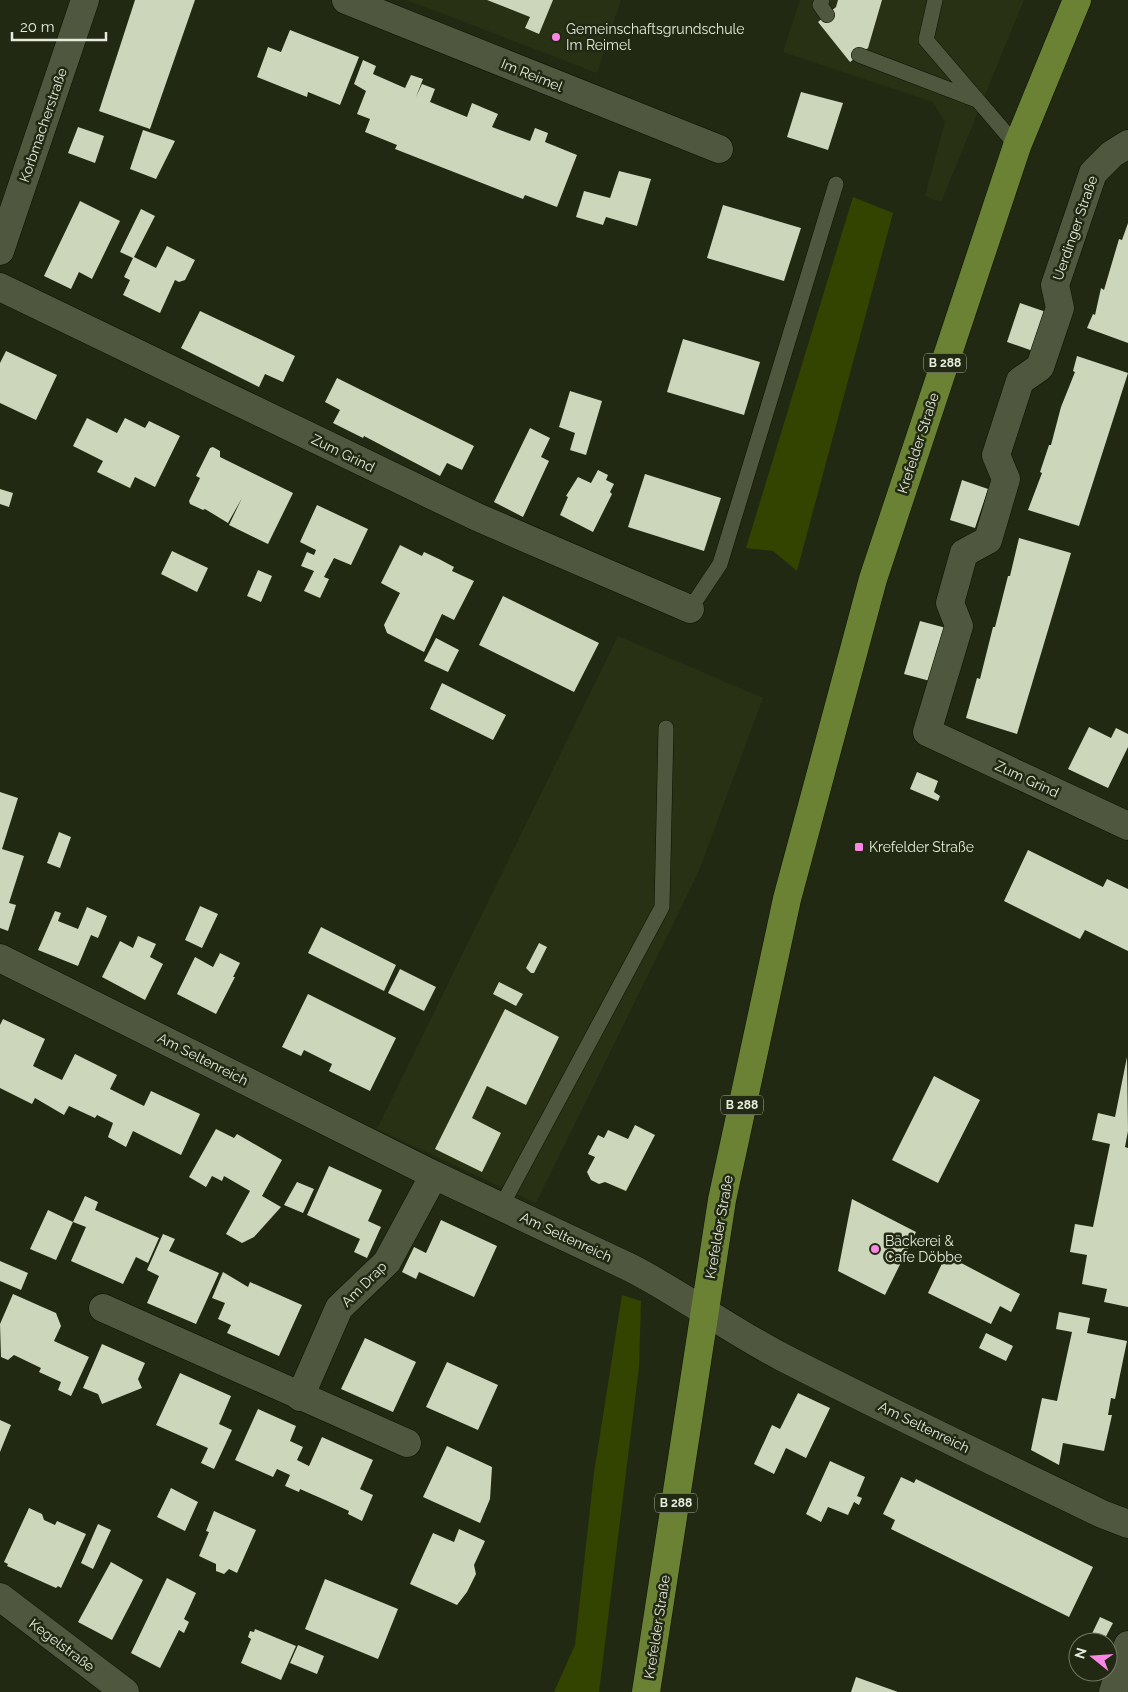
<svg xmlns="http://www.w3.org/2000/svg" width="1128" height="1692" font-family="Raleway,sans-serif">
	<rect width="100%" height="100%" fill="#222913"/>
	<!-- built -->
	<path fill="#283114" d="M407 0H621L597 73Z
		M800 0H1024L941 202 925 196 945 122 933 102 783 52Z
		M618 636 763 698 698 873 536 1203 377 1129Z"/>
	<!-- green -->
	<path fill="#324400" d="M853 197 893 213 797 571 773 551 746 548Z
		M622 1295 641 1301 639 1367 599 1692H554L575 1645 594 1473Z"/>
	<!-- building -->
	<path fill="#cbd6ba" d="M135 0H195L150 129 99 111Z
		M487 0H553L539 34 525 28 530 17Z
		M838 0H882L868 48 850 62 818 22 836 7Z
		M290 30 359 57 340 105 308 92 307 97 257 77 268 47 281 52Z
		M363 60 376 66 373 74 405 88 411 75 423 79 416 97 422 84 435 89 430 102 467 117 472 103 498 114 492 127 530 141 535 128 548 133 545 142 577 155 557 207 525 195 523 199 395 149 397 145 365 132 370 119 357 114 366 91 354 84Z
		M801 92 843 103 828 150 787 137Z
		M78 127 104 136 95 163 68 153Z
		M143 130 175 141 156 179 130 169Z
		M619 171 651 179 637 226 606 217 603 225 576 217 584 191 610 198Z
		M80 201 120 221 92 279 79 272 71 289 44 276Z
		M723 205 801 228 784 281 707 258Z
		M141 209 155 216 134 257 156 268 167 246 195 260 185 280 179 282 175 280 160 313 123 295 130 280 124 277 133 258 120 252Z
		M1128 223V343L1087 328 1093 314 1095 315 1101 288 1104 290 1119 239 1122 240Z
		M1020 303 1046 312 1033 351 1007 342Z
		M200 311 295 356 283 382 265 374 259 387 181 348Z
		M683 339 760 362 744 415 667 392Z
		M6 351 57 375 36 420 0 403V363Z
		M1077 356 1128 373 1079 526 1028 510 1042 473 1040 472 1049 445H1051L1061 407 1075 372 1073 371Z
		M337 378 474 446 462 470 447 463 440 476 364 436 363 438 333 423 340 410 325 402Z
		M570 391 602 401 586 455 570 450 575 433 559 427Z
		M87 418 117 433 125 418 145 428 149 421 180 436 155 487 135 477 130 488 97 472 103 461 73 446Z
		M530 428 550 438 541 457 549 461 523 517 494 502Z
		M213 447 220 451V457L293 493 268 544 229 525 242 498 228 523 205 509 203 510 190 504 189 501 200 478 196 476 210 448Z
		M598 470 608 475 606 480 614 484 610 492 612 494 593 532 560 515 568 497 566 496 578 477 591 483Z
		M645 474 721 498 704 551 628 527Z
		M962 480 988 489 975 528 950 520Z
		M0 489 13 493 9 507 0 504Z
		M317 505 368 529 351 565 334 558 324 577 329 579 320 598 304 591 314 571 301 566 307 552 314 555 316 550 300 542Z
		M1019 538 1071 553 1017 734 966 718 977 678 980 679 993 627H995L1008 576H1010Z
		M400 545 422 556 424 552 439 559 454 567 452 571 474 581 454 620 442 614 424 652 387 633 384 625 400 593 381 583Z
		M172 551 208 568 197 592 161 574Z
		M258 570 272 576 261 602 247 596Z
		M503 596 599 643 574 692 479 645Z
		M920 621 946 628 930 681 904 674Z
		M436 638 459 650 448 672 424 661Z
		M442 683 506 715 493 740 430 709Z
		M1089 727 1111 738 1116 728 1128 734V747L1108 788 1068 769Z
		M917 772 938 781 934 792 940 796 938 801 910 789Z
		M0 792 18 798 2 849 24 856 9 903 16 905 8 931 0 928Z
		M59 832 71 837 60 868 47 863Z
		M1028 850 1103 887 1107 879 1128 889V951L1085 930 1080 939 1004 901Z
		M200 906 218 914 202 948 185 940Z
		M87 907 107 916 98 938 91 935 78 966 38 950 55 911 61 913 58 921 78 929Z
		M321 927 396 965 384 991 308 953Z
		M138 936 156 944 150 957 163 964 145 1000 102 977 120 941 133 948Z
		M539 943 547 947 534 973H531L526 968Z
		M220 953 240 963 233 977H235L216 1014 177 994 195 957 213 967Z
		M400 969 436 987 424 1011 388 993Z
		M499 982 523 994 516 1006 493 994Z
		M308 994 396 1038 370 1091 329 1071 332 1064 304 1050 301 1056 282 1047Z
		M505 1009 559 1037 526 1105 487 1086 472 1118 501 1133 482 1172 435 1149Z
		M3 1019 45 1039 33 1066 62 1080 75 1054 117 1075 110 1089 144 1106 151 1091 200 1114 181 1155 133 1131 126 1147 108 1137 113 1123 97 1115 95 1118 69 1106 64 1115 35 1098 32 1104 0 1088V1025Z
		M1127 1057 1128 1131 1125 1147 1128 1148V1307L1104 1302 1107 1289 1082 1284 1087 1255 1070 1252 1075 1224 1093 1227 1110 1144 1092 1140 1098 1113 1115 1117Z
		M934 1076 980 1100 938 1183 892 1160Z
		M635 1125 655 1135 626 1191 605 1182 599 1184 591 1180 587 1172 595 1157 588 1154 598 1135 604 1138 608 1130 628 1139Z
		M216 1129 234 1138 237 1134 282 1160 262 1196 281 1207 254 1237 242 1243 226 1234 250 1191 224 1176 222 1181 212 1176 206 1187 189 1177Z
		M329 1166 382 1190 368 1221 381 1227 367 1258 354 1252 360 1239 307 1215Z
		M297 1182 314 1189 303 1213 284 1205Z
		M85 1196 98 1202 95 1210 159 1238 148 1263 136 1257 123 1284 71 1261 86 1227 73 1222Z
		M852 1199 916 1232 885 1295 838 1271Z
		M48 1210 73 1222 56 1260 30 1249Z
		M441 1220 497 1246 474 1297 419 1272 416 1279 402 1272 414 1247 426 1253Z
		M163 1234 175 1239 169 1251 219 1273 196 1324 147 1303 159 1276 147 1270Z
		M946 1255 1020 1294 1011 1312 1000 1306 991 1324 928 1293Z
		M0 1261 28 1273 21 1290 0 1281Z
		M223 1272 248 1287 250 1282 302 1305 279 1356 227 1333 231 1325 218 1319 225 1303 212 1298Z
		M13 1294 56 1313 61 1326 54 1341 89 1357 71 1396 58 1390 61 1382 39 1372 41 1368 14 1355 8 1360 1 1357 0 1324Z
		M1059 1312 1090 1318 1087 1333 1127 1341 1115 1399 1111 1398 1108 1415H1112L1104 1451 1063 1443 1059 1465 1031 1450 1042 1398 1057 1401 1060 1387 1072 1332 1056 1329Z
		M986 1333 1013 1346 1006 1361 979 1348Z
		M365 1338 416 1362 393 1412 341 1389Z
		M102 1344 145 1363 138 1379 142 1388 102 1404 98 1394 83 1388Z
		M447 1362 498 1385 478 1430 426 1407Z
		M180 1373 231 1396 219 1424 232 1430 214 1469 201 1463 208 1448 156 1425Z
		M798 1393 830 1408 806 1458 786 1448 774 1474 754 1464 772 1425 780 1429Z
		M258 1409 296 1426 290 1441 303 1447 297 1460 309 1466 322 1437 373 1460 360 1489 373 1495 362 1521 348 1514 349 1511 325 1500 300 1489 299 1492 285 1486 290 1475 277 1469 273 1477 235 1460Z
		M0 1420 11 1425 0 1452Z
		M447 1446 492 1467 490 1499 480 1523 423 1497Z
		M830 1461 865 1477 857 1496 862 1498 859 1505 854 1502 848 1515 828 1507 821 1522 806 1514Z
		M901 1477 914 1483 916 1479 1093 1567 1069 1617 891 1529 895 1520 883 1514Z
		M171 1488 198 1502 185 1531 157 1517Z
		M29 1508 42 1514 44 1520 55 1525 57 1521 86 1534 61 1588 58 1586 56 1588 7 1566 8 1564 4 1562Z
		M214 1511 256 1530 237 1573 229 1569 224 1574 216 1571V1564L199 1556 209 1532 206 1531Z
		M98 1524 111 1530 93 1569 81 1563Z
		M459 1529 485 1541 474 1565 476 1574 467 1592 457 1605 410 1584 433 1533 454 1542Z
		M111 1562 143 1580 112 1640 78 1622Z
		M167 1578 196 1593 184 1619 189 1622 184 1633 179 1630 160 1668 131 1653Z
		M325 1579 398 1609 378 1659 305 1629Z
		M1100 1617 1113 1623 1103 1642H1088Z
		M255 1629 296 1646 281 1680 241 1663 251 1639 248 1637 250 1631 254 1632Z
		M298 1645 324 1656 317 1674 290 1663Z
		M856 1677 898 1692H851Z"/>
	<g fill="none" stroke-linecap="round" stroke-linejoin="round">
		<defs>
			<path id="lane" d="M822 0 820 5 827 15
				M935 0 926 40 1017 146
				M859 55 974 99
				M690 609 720 564 836 184
				M501 1207 662 907 666 728"/>
			<path id="street" d="M346 0 719 149
				M1128 144 1112 154 1093 173 1055 285 1060 308 1040 367 1020 381 996 455 1006 479 988 540 964 553 950 603 959 626 927 732 1128 826
				M0 251 85 0
				M0 287 477 517 690 609
				M0 958 434 1175 631 1268C683 1295 730 1330 782 1357 887 1411 995 1462 1102 1514L1128 1524
				M103 1308 407 1443
				M300 1397 339 1308 387 1262 434 1175
				M0 1597 125 1692
				M1113 1692 1128 1645"/>
			<path id="primary" d="M646 1692 722 1200 787 899 873 579 1017 146 1077 0"/>
		</defs>
		<!-- lane casing -->
		<use href="#lane" stroke="#0b1201" stroke-width="16"/>
		<!-- street casing -->
		<use href="#street" stroke="#0b1201" stroke-width="29"/>
		<!-- primary casing -->
		<use href="#primary" stroke="#0b1201" stroke-width="29"/>
		<!-- lane -->
		<use href="#lane" stroke="#4f583f" stroke-width="15"/>
		<!-- street -->
		<use href="#street" stroke="#4f583f" stroke-width="28"/>
		<!-- primary -->
		<use href="#primary" stroke="#6b8235" stroke-width="28"/>
	</g>
	<!-- markers -->
	<g fill="#fb87e5" stroke="#222913" stroke-width="2">
		<circle cx="556" cy="37" r="5"/>
		<rect x="854" y="842" width="10" height="10" rx="2.5"/>
		<circle cx="875" cy="1249" r="5"/>
	</g>
	<g text-anchor="middle" stroke-width="5" stroke-linejoin="round" paint-order="stroke">
		<!-- shield labels -->
		<g fill="#222913" stroke="#aab0a0" stroke-width="1">
			<rect x="924" y="353.5" width="42" height="19" rx="4"/>
			<rect x="721" y="1095.5" width="42" height="19" rx="4"/>
			<rect x="655" y="1493.5" width="42" height="19" rx="4"/>
		</g>
		<g font-size="12" font-weight="bold" fill="#e5eadc">
			<text x="945" y="367">B 288</text>
			<text x="742" y="1109">B 288</text>
			<text x="676" y="1507">B 288</text>
		</g>
		<!-- poi labels -->
		<g font-size="14" fill="#e5eadc" stroke="#222913" text-anchor="start">
			<text x="566" y="34">Gemeinschaftsgrundschule<tspan x="566" dy="16">Im Reimel</tspan></text>
			<text x="869" y="852">Krefelder Straße</text>
			<text x="885" y="1246">Bäckerei &amp;<tspan x="885" dy="16">Cafe Döbbe</tspan></text>
		</g>
		<!-- street labels -->
		<g font-size="14" fill="#e5eadc" stroke="#222913">
			<text transform="translate(532 75) rotate(22)" y="5">Im Reimel</text>
			<text transform="translate(43 125) rotate(-71)" y="5">Korbmacherstraße</text>
			<text transform="translate(1075 228) rotate(-71)" y="5">Uerdinger Straße</text>
			<text transform="translate(918 443) rotate(-72)" y="5">Krefelder Straße</text>
			<text transform="translate(343 453) rotate(26)" y="5">Zum Grind</text>
			<text transform="translate(1027 779) rotate(25)" y="5">Zum Grind</text>
			<text transform="translate(203 1059) rotate(27)" y="5">Am Seltenreich</text>
			<text transform="translate(719 1227) rotate(-80)" y="5">Krefelder Straße</text>
			<text transform="translate(566 1237) rotate(25)" y="5">Am Seltenreich</text>
			<text transform="translate(364 1284) rotate(-45)" y="5">Am Drap</text>
			<text transform="translate(924 1427) rotate(26)" y="5">Am Seltenreich</text>
			<text transform="translate(657 1627) rotate(-81)" y="5">Krefelder Straße</text>
			<text transform="translate(62 1645) rotate(37)" y="5">Kegelstraße</text>
		</g>
	</g>
	<!-- north arrow -->
	<g transform="translate(1093 1657) rotate(287)"><circle r="24" fill="#222913" stroke="#707663"/>
	<path d="M0-4L9 19L0 12L-9 19Z" fill="#fb87e5"/>
	<text y="-8" font-size="14" font-weight="bold" text-anchor="middle" fill="#e5eadc">N</text>
	</g>
	<!-- scale -->
	<path d="M12 32v8h94v-8" fill="none" stroke="#e5eadc" stroke-width="2.5"/>
	<text x="20" y="32" font-size="15" fill="#e5eadc" stroke="#222913" stroke-width="4" paint-order="stroke">20 m</text>
</svg>
